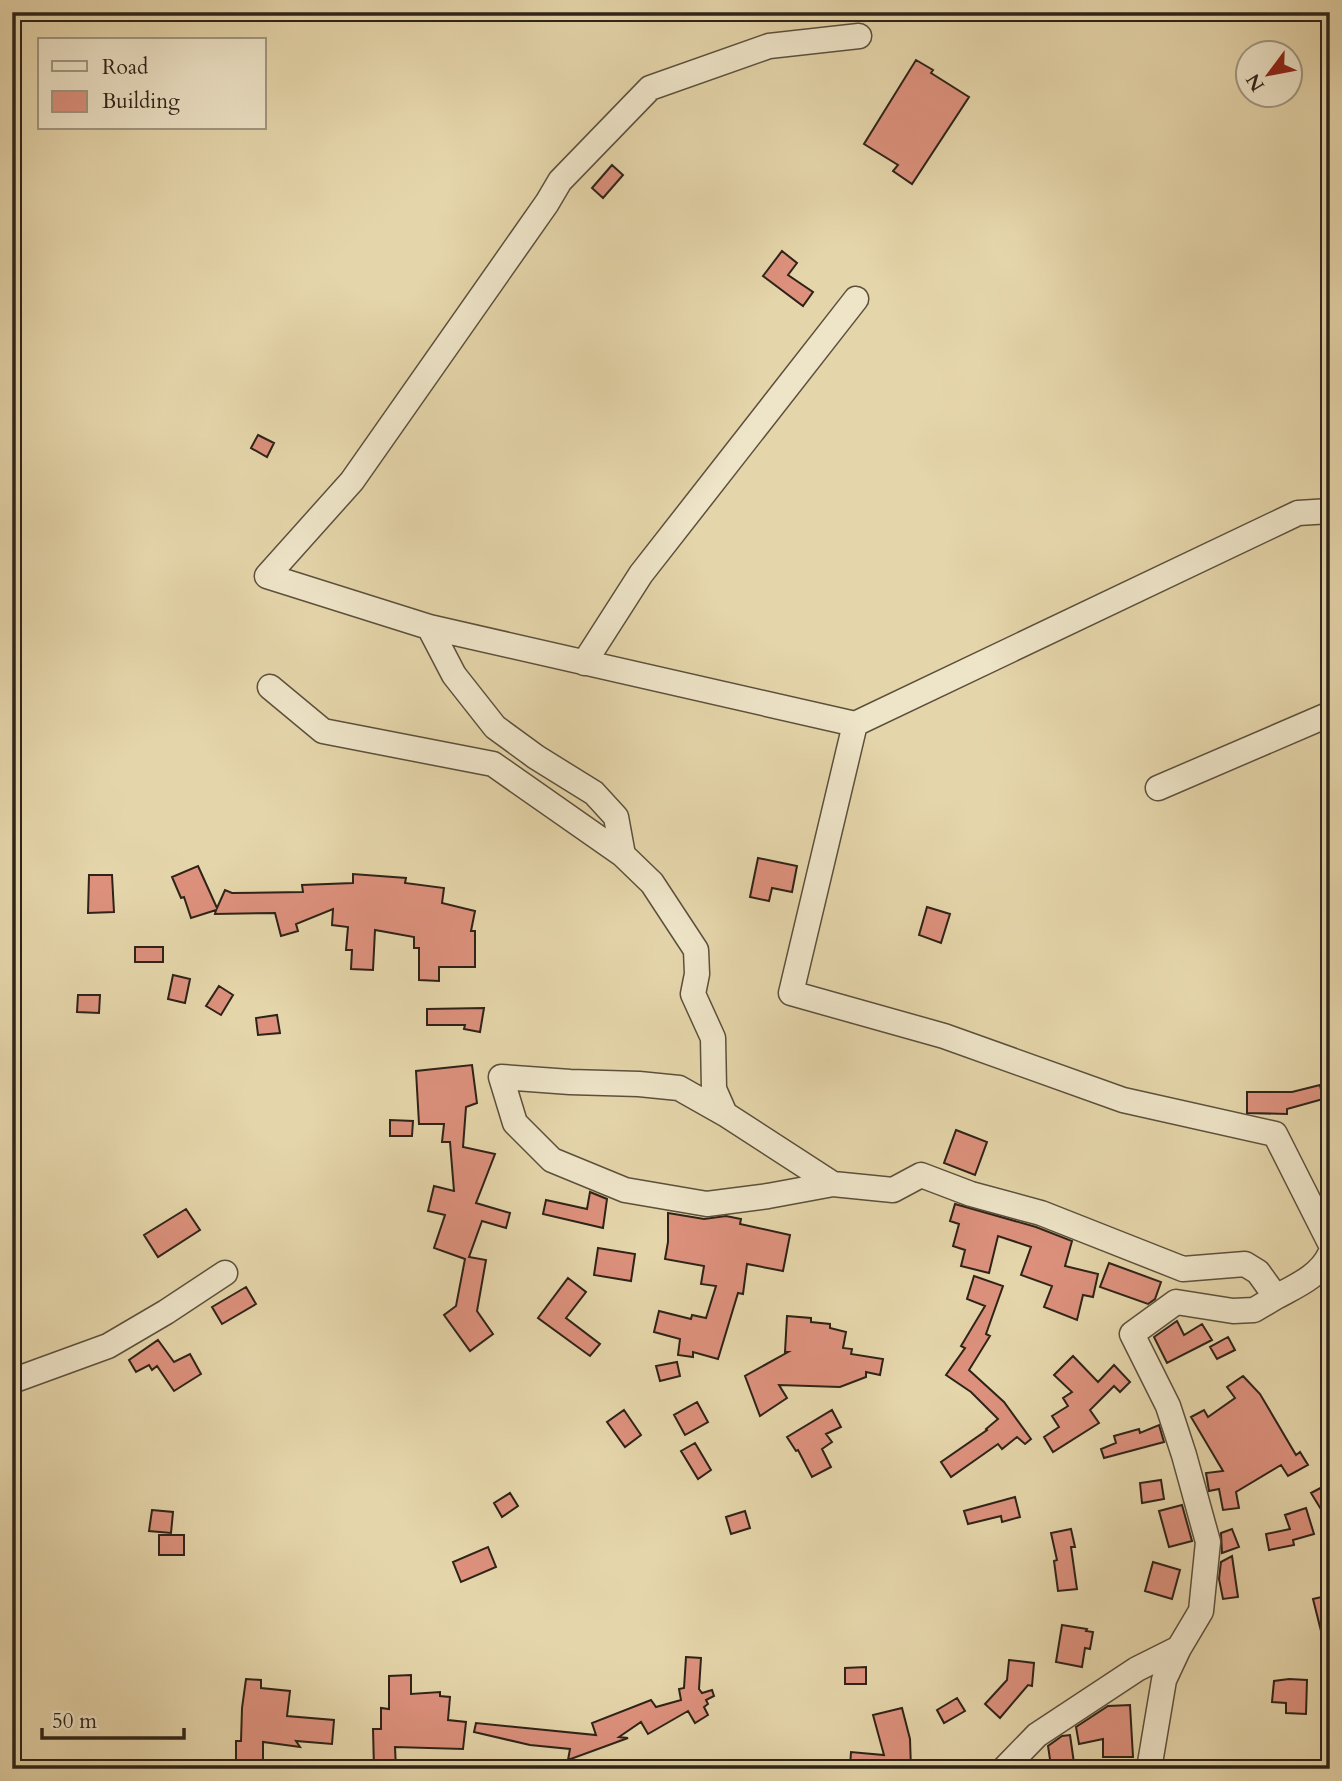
<svg xmlns="http://www.w3.org/2000/svg" width="1342" height="1781" font-family="Cardo,serif">
	<rect width="100%" height="100%" fill="#e5d5aa"/>
	<filter id="stains"><feTurbulence type="fractalNoise" baseFrequency=".00286" numOctaves="4"/><feColorMatrix values="0 0 0 0 .2 0 0 0 0 .09 0 0 0 0 .02 0 0 0 .5 -.17"/></filter>
	<radialGradient id="worn" r=".72"><stop offset=".6" stop-color="#630" stop-opacity="0"/><stop offset="1" stop-color="#630" stop-opacity=".3"/></radialGradient>
	<!-- building -->
	<path fill="#dd917d" stroke="#2e2318" stroke-width="2" d="M916 60 933 70 931 73 969 97 912 184 893 171 898 165 864 144Z
		M612 165 623 175 603 198 592 188Z
		M782 251 797 263 788 275 813 292 803 306 763 276Z
		M258 435 274 443 267 457 251 448Z
		M758 858 797 866 792 892 772 888 769 901 750 897Z
		M198 866 217 908 225 890 232 893 303 892 302 885 353 883V874L406 878 405 883 444 888 442 903 475 911 471 931H475V967H439V981L419 980V948H414V937L375 930 373 970 351 969 352 950H346L348 927 332 925 333 909 296 924 298 931 281 936 275 913 215 914 216 910 191 918 184 897 181 898 172 877Z
		M89 875H112L114 912 88 913Z
		M927 907 950 914 941 943 919 935Z
		M135 947H163V962H135Z
		M173 975 190 979 185 1003 168 999Z
		M219 986 233 995 221 1015 206 1006Z
		M78 995H100L99 1013 77 1012Z
		M484 1008 480 1032 464 1029 465 1025H427V1009Z
		M277 1015 280 1033 258 1035 256 1018Z
		M472 1065 477 1103 466 1107 463 1147 495 1154 476 1203 510 1213 506 1228 482 1221 469 1257 486 1260 477 1311 493 1334 470 1351 444 1315 456 1306 465 1259 434 1248 445 1215 428 1211 434 1186 454 1191 450 1142H442L444 1124H419L416 1071Z
		M1320 1085 1323 1099 1287 1109V1114L1247 1113V1092H1292Z
		M390 1120 413 1121 412 1136H390Z
		M956 1130 987 1142 975 1175 944 1163Z
		M590 1192 607 1199 603 1228 543 1214 546 1200 587 1209Z
		M955 1204 1036 1227 1072 1241 1065 1266 1098 1274 1093 1297 1083 1295 1077 1320 1044 1307 1052 1286 1021 1275 1031 1247 998 1236 989 1273 961 1266 965 1250 953 1246 959 1224 950 1221Z
		M186 1209 200 1230 158 1257 144 1235Z
		M668 1213 704 1219 726 1216 741 1219 740 1224 790 1235 783 1271 747 1264 743 1294 738 1293 718 1359 693 1352V1357L678 1355 680 1339 654 1332 659 1311 691 1319 692 1315 706 1318 716 1286 701 1284 704 1266 665 1259 668 1242Z
		M598 1248 635 1254 631 1281 594 1275Z
		M1109 1263 1161 1282 1155 1299 1148 1304 1100 1287Z
		M974 1276 1003 1286 986 1334 990 1336 969 1370 1004 1402 1031 1439 1025 1444 1017 1437 1002 1449 998 1444 951 1477 941 1462 987 1430 986 1429 998 1419 971 1392 946 1375 965 1348 961 1346 985 1306 967 1299Z
		M568 1278 586 1292 566 1318 600 1344 590 1356 538 1318Z
		M246 1287 256 1304 222 1324 212 1307Z
		M787 1316 811 1318V1322L830 1324V1328L846 1332 843 1348 852 1349 851 1354 883 1359 880 1375 866 1372V1377L840 1387 779 1385 787 1398 760 1416 745 1376 788 1352H785Z
		M1177 1321 1184 1335 1202 1324 1212 1340 1167 1363 1154 1337Z
		M1228 1337 1235 1350 1217 1359 1210 1347Z
		M158 1340 174 1362 190 1354 201 1374 174 1391 157 1366 152 1370 149 1365 136 1372 129 1360Z
		M1073 1356 1098 1382 1114 1365 1130 1382 1120 1392 1114 1386 1090 1410 1099 1423 1053 1452 1044 1437 1059 1427 1052 1416 1068 1406 1063 1398 1072 1392 1054 1375Z
		M677 1362 680 1376 660 1381 656 1366Z
		M1243 1376 1260 1394 1296 1455 1300 1452 1308 1465 1288 1476 1281 1465 1236 1492 1239 1508 1223 1510 1219 1489 1209 1491 1206 1473 1223 1471 1191 1417 1204 1410 1208 1417 1235 1398 1227 1387Z
		M697 1402 708 1422 685 1435 674 1415Z
		M624 1410 641 1435 625 1447 607 1422Z
		M832 1410 841 1427 826 1434 832 1442 822 1449 831 1467 812 1477 798 1450 796 1451 787 1437Z
		M1159 1425 1164 1442 1104 1458 1101 1449 1116 1443 1114 1436 1139 1429 1140 1433Z
		M695 1443 711 1470 698 1479 681 1451Z
		M1161 1480 1164 1499 1142 1503 1140 1483Z
		M1330 1483V1524L1311 1493Z
		M510 1493 518 1506 502 1517 494 1503Z
		M1015 1497 1020 1517 1002 1522 1001 1516 968 1524 964 1511Z
		M1182 1505 1192 1541 1169 1547 1159 1511Z
		M1306 1508 1314 1534 1293 1540 1294 1545 1269 1550 1266 1534 1290 1529 1285 1515Z
		M152 1510 173 1512 171 1533 149 1531Z
		M745 1511 750 1528 731 1534 726 1517Z
		M1071 1529 1075 1547H1071L1077 1589 1058 1591 1054 1561 1057 1560 1051 1533Z
		M1232 1529 1239 1547 1222 1553 1221 1533Z
		M159 1535H184V1555H159Z
		M488 1547 496 1567 461 1582 453 1562Z
		M1232 1556 1238 1597 1223 1599 1219 1579 1221 1562Z
		M1153 1562 1180 1570 1172 1599 1145 1591Z
		M1330 1595V1642L1324 1643 1313 1599Z
		M1062 1625 1087 1629 1086 1631 1093 1632 1090 1649 1085 1648 1082 1667 1056 1662Z
		M686 1657 701 1658 699 1689 702 1693 712 1690 714 1696 706 1700 708 1704 704 1707 708 1715 695 1723 688 1711 648 1734 641 1722 619 1737 628 1738 568 1760 570 1749 530 1745 474 1732 476 1723 596 1735 592 1723 651 1700 656 1707 681 1700 679 1689 684 1688Z
		M1009 1660 1034 1663 1032 1686 1028 1685 1000 1718 985 1704 1007 1680Z
		M866 1667V1684H845V1668Z
		M411 1675V1694L440 1692V1696L450 1697 448 1720 466 1722 463 1749 395 1747 396 1769H374L373 1729H381V1708L389 1709V1676Z
		M246 1679 261 1680V1688L290 1691 287 1716 334 1720 332 1744 296 1741 300 1747 263 1742V1769H236V1741H241L242 1708Z
		M1289 1679 1307 1680 1306 1714 1286 1713V1703L1272 1702 1274 1681Z
		M957 1698 965 1711 944 1723 937 1710Z
		M1130 1705 1133 1757H1103V1739L1079 1744 1076 1727 1108 1706Z
		M902 1708 910 1739 911 1769 850 1767 851 1752 884 1755 873 1715Z
		M1070 1735 1074 1763 1051 1766 1048 1746 1062 1736Z"/>
	<g fill="none" stroke-linecap="round" stroke-linejoin="round">
		<defs>
			<path id="minor" d="M859 36 769 46 650 88 560 181 547 203 352 481 267 576 429 627 855 724 791 993 944 1036 1123 1100 1275 1134 1330 1243
				M429 627 454 675 495 727 536 757 594 793 616 817 623 855 652 883 696 950 697 974 693 994 713 1038 714 1089 725 1114 833 1184 893 1190 921 1175 971 1194 1041 1213 1183 1269 1245 1264 1258 1272 1276 1297C1296 1286 1320 1276 1330 1254
				M584 663 641 574 856 299
				M270 687 323 731 493 764 623 855
				M855 724 1298 513 1330 511
				M1158 788 1330 714
				M725 1114 679 1088 639 1084 570 1082 501 1077 515 1123 552 1160 625 1190 707 1204 768 1196 833 1184
				M12 1381 108 1346 166 1312 225 1273
				M1004 1769 1037 1735 1137 1669 1179 1648
				M1149 1769 1164 1680 1179 1648 1201 1611 1208 1542 1184 1455 1168 1406 1132 1334 1176 1302 1233 1311 1254 1310 1276 1297"/>
		</defs>
		<!-- minor casing -->
		<use href="#minor" stroke="#5c503c" stroke-width="27"/>
		<!-- minor -->
		<use href="#minor" stroke="#eee4c8" stroke-width="24"/>
	</g>
	<!-- margin -->
	<rect width="1342" height="1781" fill="none" stroke="#e5d5aa" stroke-width="42"/>
	<rect x="14" y="14" width="1314" height="1753" fill="none" stroke="#2e2318" stroke-width="3.5"/>
	<rect x="21" y="21" width="1300" height="1739" fill="none" stroke="#2e2318" stroke-width="2"/>
	<!-- legend -->
	<rect x="38" y="38" width="228" height="91" fill="#eee4c8" stroke="#a19782" stroke-width="2"/>
	<rect x="52" y="61" width="35" height="10" fill="#eee4c8" stroke="#a19782" stroke-width="2"/>
	<text x="102" y="74" font-size="21" fill="#2e2318">Road</text>
	<rect x="52" y="91" width="35" height="21" fill="#dd917d" stroke="#a19782" stroke-width="2"/>
	<text x="102" y="108" font-size="21" fill="#2e2318">Building</text>
	<!-- north arrow -->
	<g transform="translate(1269 74) rotate(238)"><circle r="33" fill="#eee4c8" stroke="#a19782" stroke-width="2"/>
	<path d="M0-5L12 26L0 18L-12 26Z" fill="#8f2418"/>
	<text y="-10" font-size="19" font-weight="bold" text-anchor="middle" fill="#2e2318">N</text>
	</g>
	<!-- scale -->
	<path d="M42 1728v10h142v-10" fill="none" stroke="#2e2318" stroke-width="3.5"/>
	<text x="52" y="1728" font-size="21" fill="#2e2318" stroke="#eee4c8" stroke-width="5" paint-order="stroke">50 m</text>
	<rect width="100%" height="100%" filter="url(#stains)"/>
	<rect width="100%" height="100%" fill="url(#worn)"/>
</svg>
